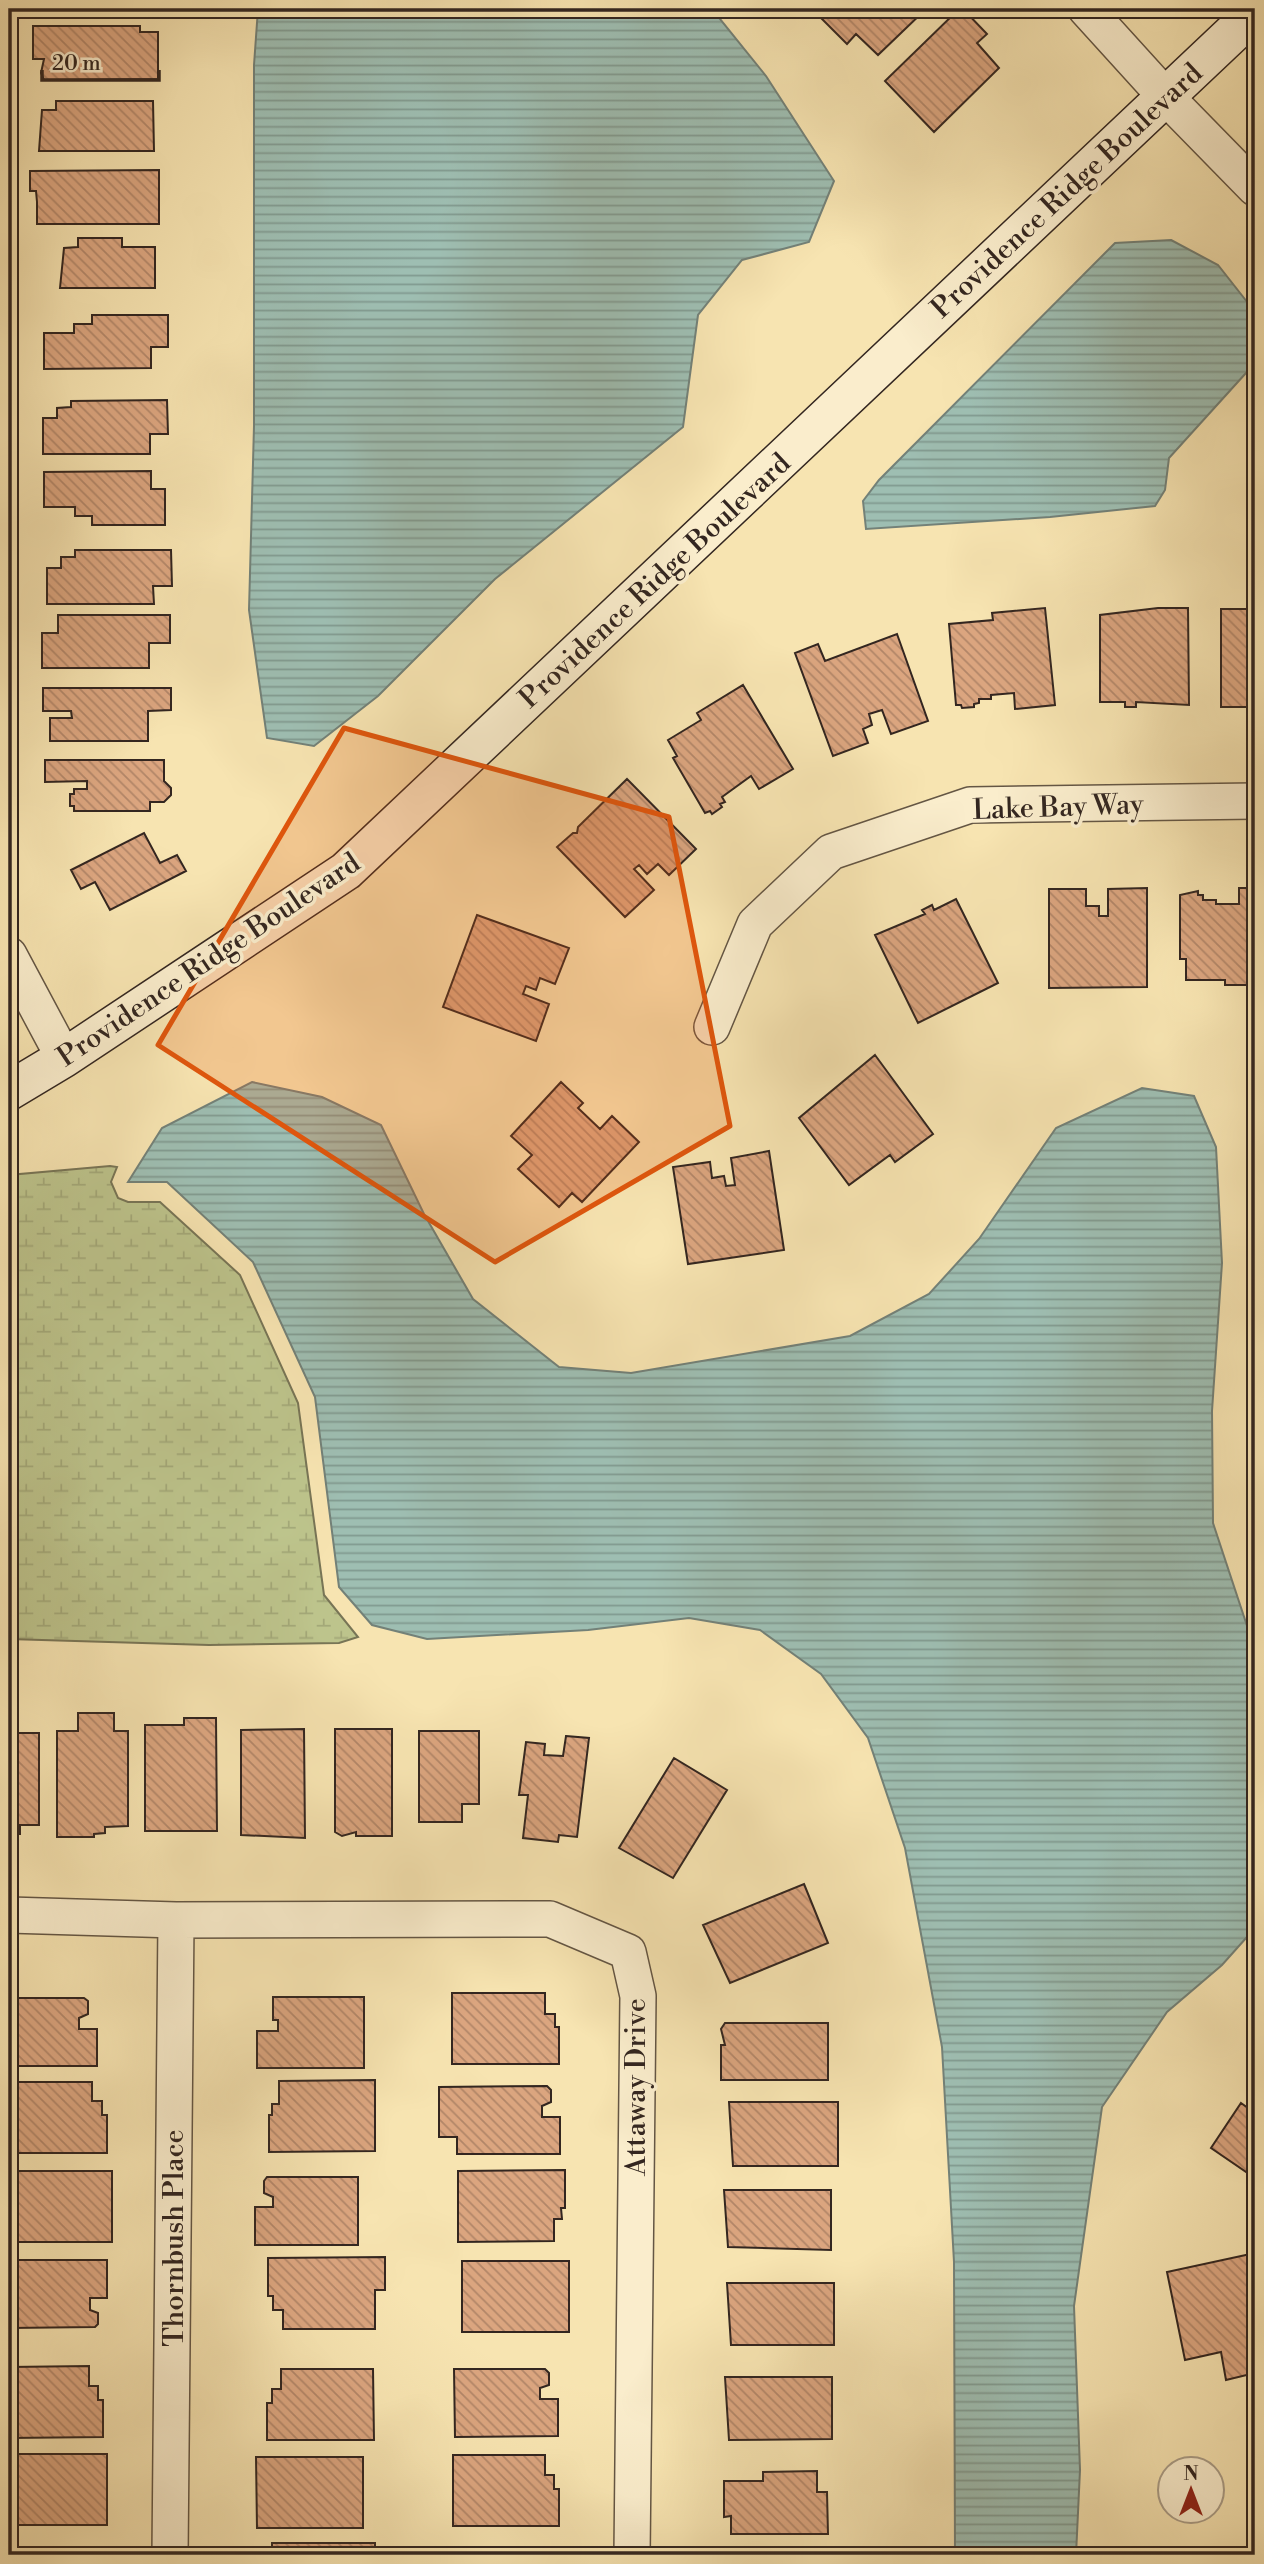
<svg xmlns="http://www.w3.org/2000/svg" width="1264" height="2564" font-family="'Libre Bodoni',serif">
	<defs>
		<pattern id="wetland-marsh" width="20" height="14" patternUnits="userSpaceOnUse" patternTransform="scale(1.75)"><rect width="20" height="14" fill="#bdc48c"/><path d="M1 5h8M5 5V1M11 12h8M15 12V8" fill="none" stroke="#a3a878"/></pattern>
		<pattern id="water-rules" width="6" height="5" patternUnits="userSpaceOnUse" patternTransform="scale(1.75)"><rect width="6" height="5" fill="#9ebeb2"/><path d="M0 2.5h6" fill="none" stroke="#819a90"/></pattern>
		<pattern id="building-back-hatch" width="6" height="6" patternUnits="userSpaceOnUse" patternTransform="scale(1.75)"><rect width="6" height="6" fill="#dba57f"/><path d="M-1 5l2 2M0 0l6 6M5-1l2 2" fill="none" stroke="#b28668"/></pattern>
	</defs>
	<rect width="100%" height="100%" fill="#f7e4b1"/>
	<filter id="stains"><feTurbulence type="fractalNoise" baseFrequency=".00286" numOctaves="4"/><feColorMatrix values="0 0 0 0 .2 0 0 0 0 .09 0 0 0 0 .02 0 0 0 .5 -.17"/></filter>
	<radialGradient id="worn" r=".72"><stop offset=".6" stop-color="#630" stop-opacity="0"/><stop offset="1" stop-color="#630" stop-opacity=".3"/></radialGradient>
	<!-- wetland -->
	<path fill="url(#wetland-marsh)" stroke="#787556" stroke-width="2" d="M110 1166 117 1167 111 1182 118 1198 128 1202H160L240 1275 298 1403 324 1595 358 1637 339 1643 209 1645 9 1639V1175Z"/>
	<!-- water -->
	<path fill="url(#water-rules)" stroke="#738178" stroke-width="2" d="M258 9H712L766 76 834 181 809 242 742 260 698 315 683 427 495 579 378 696 314 746 267 738 249 610 254 426V65Z
		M1171 240 1218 265 1255 312V363L1169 458 1165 490 1155 506 1050 517 866 529 863 501 879 480 1115 243Z
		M252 1082 322 1097 381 1125 424 1214 473 1299 559 1367 631 1373 850 1336 929 1294 979 1239 1056 1128 1142 1088 1194 1096 1216 1147 1222 1263 1212 1411 1213 1523 1255 1650V1928L1222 1965 1167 2012 1102 2107 1074 2306 1080 2470 1076 2555H955L954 2262 942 2047 905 1848 868 1738 821 1674 760 1630 689 1618 588 1630 427 1639 372 1625 339 1587 315 1397 253 1262 167 1182H128L162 1128Z"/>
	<!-- building -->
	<path fill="url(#building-back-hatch)" stroke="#332620" stroke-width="2" d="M824 9H926L878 55 856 34 847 44 818 15Z
		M959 9H963L987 34 977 43 999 68 934 132 885 81Z
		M33 26H140V32H158V79L44 80 41 73 44 59H33Z
		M56 101H153L154 151H39L42 110H56Z
		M159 170V224H37V202L36 191H30V171Z
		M78 238H122V247H155V288H60L64 248 78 247Z
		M92 315H168V347H151V368L44 369V333H74V324H92Z
		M167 400 168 434H150V454H43V418H57V408L71 407V401Z
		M151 471V489H165V525H92V516H75V507H44V472Z
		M75 550H171L172 586H153L154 604H47V568H61V557H75Z
		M1045 608 1055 705 1015 709 1014 693 991 695V699H979V703L974 704V707L962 708 961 705H956L949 624 993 620 992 613Z
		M1158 608H1188L1189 705 1136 702V707H1125V702H1100V615Z
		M1221 609H1255V707H1221Z
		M58 615H170V643H149V668H42V633H58Z
		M897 634 928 721 891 734 882 710 869 714 872 725 863 729 868 743 833 756 795 653 818 644 825 661Z
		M743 685 793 769 759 789 751 776 722 797 725 802 720 804 722 807 712 814 710 811 705 813 673 758 677 756 668 740 701 720 697 713Z
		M43 688H171V710L148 711V741H50V718H72L71 711H43Z
		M45 760H164V781L171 788V795L164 802H150V811H74V806H70V794H74V789H87V781L45 782Z
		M627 779 696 849 669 875 658 864 647 874 639 865 634 869 654 890 625 917 557 847 573 833H577L578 827Z
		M144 833 160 863 177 855 186 871 110 910 95 882 81 889 71 870Z
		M1147 888V987L1049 988V889H1086V906H1099V916H1108V889Z
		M1239 888H1255V985H1225V980H1186V959H1180V895L1198 891V895H1203V900H1216V904H1239Z
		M956 899 998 983 918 1023 875 935 925 914 922 910 932 905 934 910Z
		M477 915 569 948 555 984 540 978 536 990 526 986 523 994 549 1004 536 1041 443 1007Z
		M875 1055 933 1134 895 1162 890 1155 849 1185 799 1118Z
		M561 1082 583 1103 578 1108 600 1129 612 1116 639 1142 582 1202 572 1193 559 1207 518 1169 532 1155 511 1136Z
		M769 1151 784 1250 688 1264 673 1167 710 1162 712 1178 724 1176 726 1186 735 1185 731 1158Z
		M9 1711 10 1733H39V1825H20V1834H9Z
		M78 1713H114V1731H128V1826L105 1827V1833L94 1834V1837H57V1731H78Z
		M184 1718H216L217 1831H145V1725H184Z
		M304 1729 305 1838 241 1835V1730Z
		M335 1729H392V1836H356V1832L342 1836 335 1832Z
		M419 1731H479V1804H462V1822H419Z
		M566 1736 589 1738 577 1837 559 1835 558 1842 523 1838 528 1795H519L526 1742 545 1744 544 1755 563 1756Z
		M674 1758 727 1790 673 1878 619 1848Z
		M804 1884 828 1943 730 1983 703 1925Z
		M452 1993H545V2014H555V2027H559V2064H452Z
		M273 1997H364V2068H257V2031H278V2020H273Z
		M9 1998H84L88 2001V2014L79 2018V2029H97V2066H9Z
		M725 2023H828V2080H721V2045H725L721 2029Z
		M375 2080V2151L269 2152V2115H272V2104H279V2081Z
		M9 2082H92V2101H102V2115H107V2153H9Z
		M547 2086 551 2090V2102L542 2106V2117H560V2154H457V2137H439V2087Z
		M729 2102H838V2166H733Z
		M1241 2103 1255 2113V2178L1211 2148Z
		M565 2170V2208H561L562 2219H554V2241L458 2242V2171Z
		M9 2171H112V2242H9Z
		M267 2177H358V2245H255V2207H273V2197L264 2193V2181Z
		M724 2190H831V2250L728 2247Z
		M1255 2253V2373L1226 2380 1221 2352 1185 2360 1167 2272Z
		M385 2257V2290H375V2329H283V2310H273V2296H268V2258Z
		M9 2260H107V2298H90V2310L98 2313V2324L95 2327 9 2328Z
		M462 2261H569V2332H462Z
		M727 2283H834V2345H731Z
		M89 2366V2386H98V2400H103V2437L9 2438V2367Z
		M281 2369H373L374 2440H267V2403H272V2389H281Z
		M454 2369H545L549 2373V2385L540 2388V2399H558V2436L455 2437Z
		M725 2377H832V2439L729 2440Z
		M9 2454H107V2525H9Z
		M453 2455H545V2475H554V2489H559V2526H453Z
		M256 2457H363V2528H257Z
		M817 2471V2492H827L828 2534H731V2516L724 2517V2481H763V2472Z
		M272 2543H375V2555H272Z
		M9 2548H98V2555H9Z
		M456 2552H558V2555H456Z"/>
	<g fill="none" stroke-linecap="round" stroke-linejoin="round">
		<defs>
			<path id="street" d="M1086 9 1165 96 1255 188
				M9 955 64 1058
				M712 1027 755 924 831 852 970 805 1255 801
				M9 1915 176 1920 550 1919 628 1952 638 1996 632 2555
				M170 2555 176 1920"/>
			<path id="secondary" d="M9 1091 64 1058 346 871 1255 12"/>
		</defs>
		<!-- street casing -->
		<use href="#street" stroke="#645644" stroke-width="38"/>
		<!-- secondary casing -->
		<use href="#secondary" stroke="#332620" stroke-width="41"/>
		<!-- street -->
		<use href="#street" stroke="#faedcc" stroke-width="35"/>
		<!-- secondary -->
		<use href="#secondary" stroke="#faedcc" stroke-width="38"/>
	</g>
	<!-- marked area -->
	<path fill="#df560d" fill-opacity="0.2" stroke="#df560d" stroke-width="5" stroke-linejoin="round" d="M344 728 669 817 730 1126 495 1262 158 1045Z"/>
	<g text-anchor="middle" stroke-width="7" stroke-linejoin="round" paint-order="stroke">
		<!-- street labels -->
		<g font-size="28" fill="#332620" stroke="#faedcc">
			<text transform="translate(1066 190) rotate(-43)" y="10">Providence Ridge Boulevard</text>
			<text transform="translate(654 580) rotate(-43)" y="10">Providence Ridge Boulevard</text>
			<text transform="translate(1058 806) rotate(-2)" y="10">Lake Bay Way</text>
			<text transform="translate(208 959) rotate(-34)" y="10">Providence Ridge Boulevard</text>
			<text transform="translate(635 2087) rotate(-90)" y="10">Attaway Drive</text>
			<text transform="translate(173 2238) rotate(-90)" y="10">Thornbush Place</text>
		</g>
	</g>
	<!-- margin -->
	<rect width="1264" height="2564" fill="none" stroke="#f7e4b1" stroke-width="35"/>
	<rect x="10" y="10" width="1243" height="2543" fill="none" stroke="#332620" stroke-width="3.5"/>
	<rect x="18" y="18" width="1229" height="2529" fill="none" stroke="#332620" stroke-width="2"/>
	<!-- north arrow -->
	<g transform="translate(1191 2490)"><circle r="33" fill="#faedcc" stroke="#aa9d87" stroke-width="2"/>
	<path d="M0-5L12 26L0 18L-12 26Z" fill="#8f2418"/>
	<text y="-10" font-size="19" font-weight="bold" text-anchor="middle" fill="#332620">N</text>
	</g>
	<!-- scale -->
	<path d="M42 70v10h117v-10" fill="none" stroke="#332620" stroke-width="3.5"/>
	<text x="52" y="70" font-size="21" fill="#332620" stroke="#faedcc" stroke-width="5" paint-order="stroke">20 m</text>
	<rect width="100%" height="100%" filter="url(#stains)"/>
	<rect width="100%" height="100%" fill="url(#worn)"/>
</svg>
